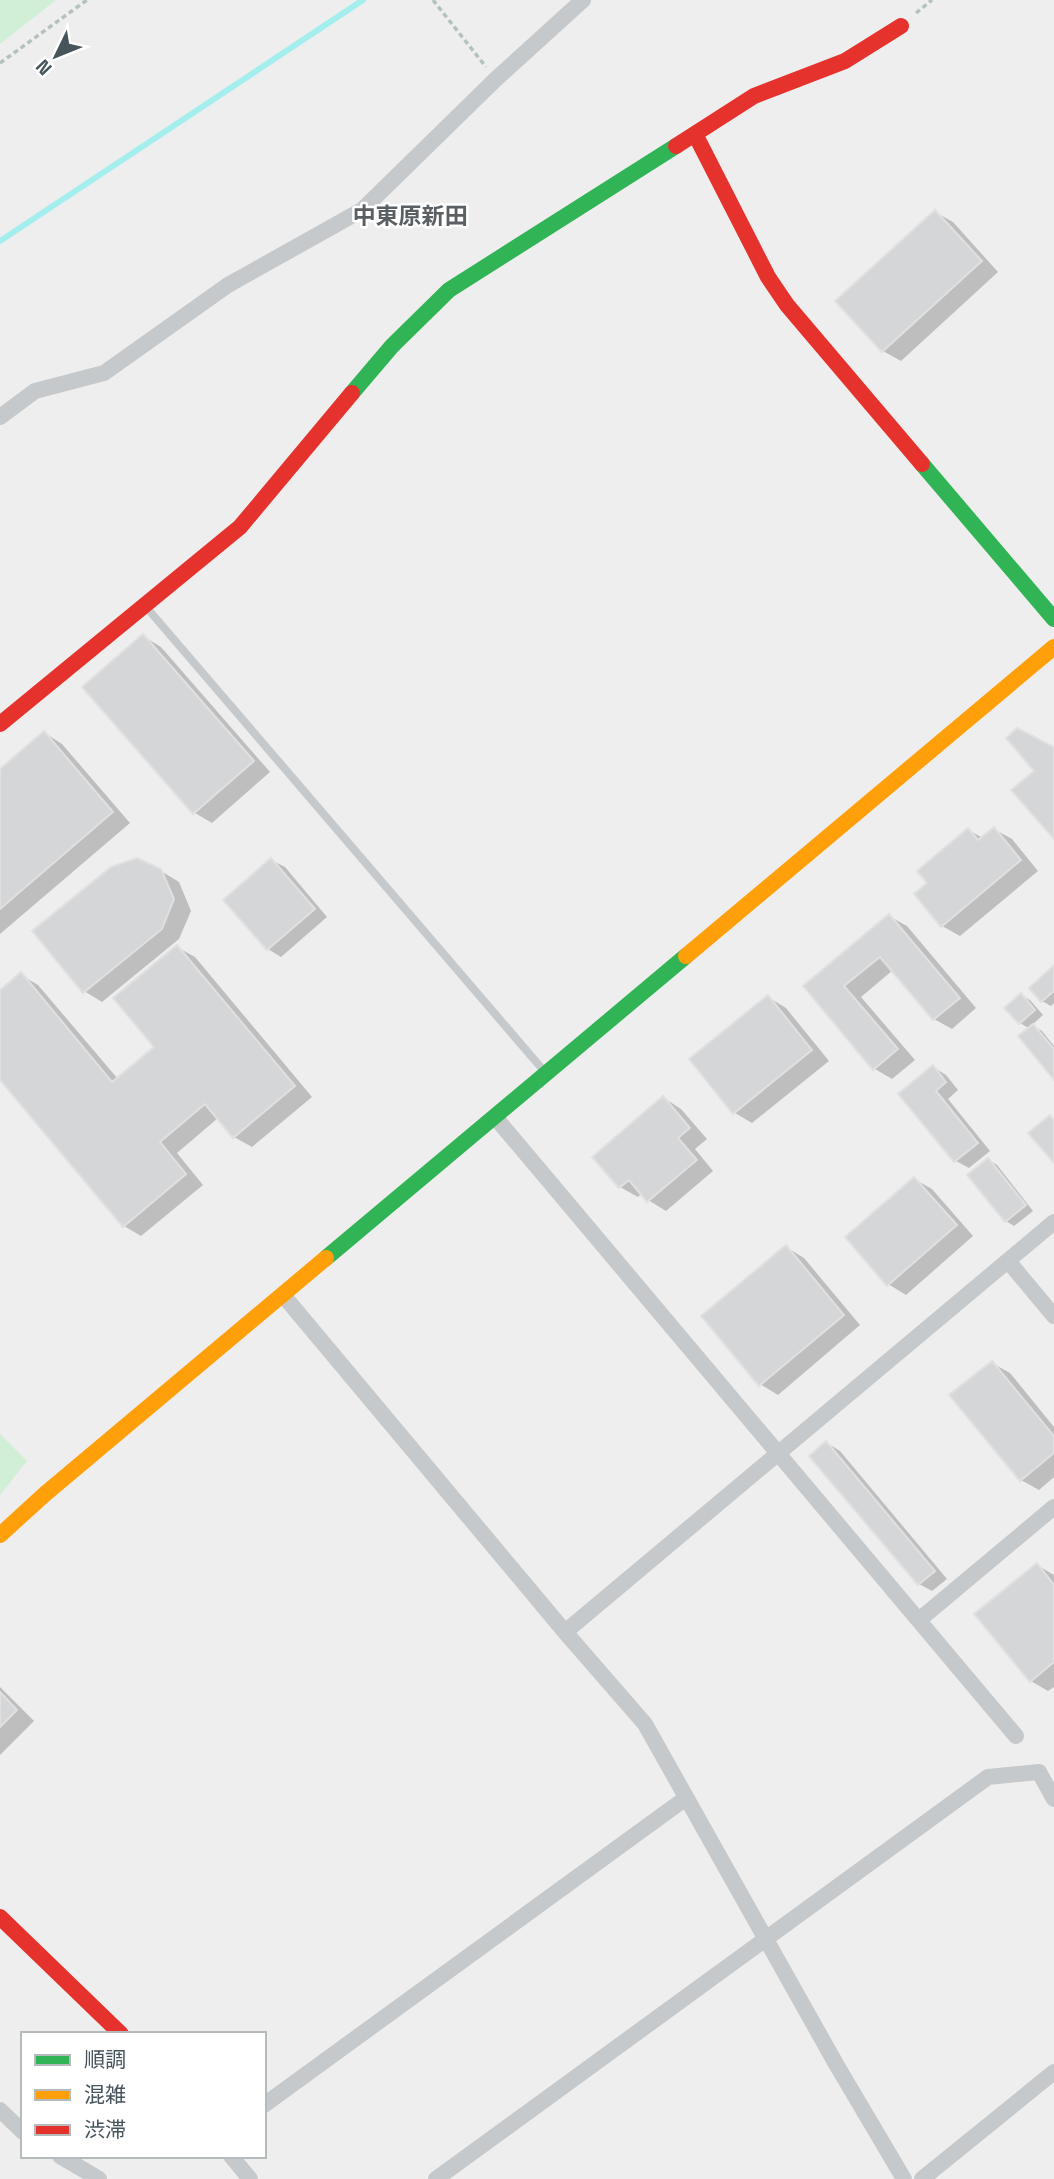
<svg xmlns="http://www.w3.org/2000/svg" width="1054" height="2179" font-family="'Space Grotesk','Noto Sans JP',sans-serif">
	<rect width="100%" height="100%" fill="#efeeee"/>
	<!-- green -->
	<path fill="#d1efd6" d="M0 0H56L0 44Z
		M0 1434 27 1461 0 1495Z"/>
	<!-- shadow -->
	<path fill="#0003" d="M935 212 953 222 998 272 901 361 883 351 838 301Z
		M143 636 161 647 270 772 212 823 195 813 85 687Z
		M45 733 62 744 130 823 0 934V771Z
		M994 829 1012 839 1038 871 960 936 942 926 929 883 968 830 983 838Z
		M271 860 285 867 327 917 281 957 268 949Z
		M161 871 179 882 191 911 179 939 102 1002 84 991Z
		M889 916 907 926 976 1008 952 1029 934 1019 893 970 861 997 915 1060 892 1079 875 1069 805 986Z
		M177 947 195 957 312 1097 252 1147 234 1137 218 1118 177 1153 203 1185 141 1236 124 1226 0 1078V992L21 975 38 985 118 1079 157 1047Z
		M1054 968V1003L1051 1006 1042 1001Z
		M1021 995 1030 1000 1043 1015 1032 1025 1042 1031 1054 1046V1077L1030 1029 1020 1023Z
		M768 997 786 1008 829 1061 752 1123 735 1113 691 1059Z
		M933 1067 946 1075 958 1090 948 1099 990 1151 969 1168 956 1161 900 1094Z
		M664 1098 681 1109 707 1139 695 1149 713 1171 666 1211 648 1200 642 1193 638 1197 620 1187Z
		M989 1160 997 1165 1033 1211 1014 1226 1006 1221Z
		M914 1179 932 1189 973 1236 906 1295 888 1284Z
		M786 1247 804 1258 860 1325 778 1395 760 1384Z
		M992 1363 1010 1373 1054 1427V1477L1039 1490 1021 1480Z
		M827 1443 840 1451 947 1579 932 1591 919 1584Z
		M1037 1565 1054 1575V1687L1048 1691 1031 1681Z
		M0 1687 34 1721 0 1755Z"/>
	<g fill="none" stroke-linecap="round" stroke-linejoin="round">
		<!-- stream -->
		<path stroke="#a5eeee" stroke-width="6" d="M0 241 363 0"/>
	</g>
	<!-- building -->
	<path fill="#d5d6d7" stroke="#e0e0e1" stroke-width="2" d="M935 210 982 261 882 352 835 301Z
		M143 634 254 761 193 814 82 687Z
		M1017 728 1054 747V839L1011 790 1034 771 1006 738Z
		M44 731 113 812 0 909V769Z
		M994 827 1021 860 941 927 914 894 927 883 917 871 968 828 978 840Z
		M137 858 161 869 174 899 162 929 83 993 32 931 111 867Z
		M271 858 315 909 267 950 223 900Z
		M889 914 960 998 933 1020 880 957 844 986 898 1049 873 1070 803 986Z
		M177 945 295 1086 233 1138 205 1104 160 1142 186 1174 123 1227 0 1080V990L21 972 112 1082 154 1047 113 998Z
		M1054 965V991L1041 1002 1029 988Z
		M1021 993 1035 1010 1019 1024 1004 1008Z
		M768 995 812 1050 733 1114 689 1059Z
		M1033 1024 1054 1049V1080L1018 1036Z
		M933 1065 946 1082 936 1091 978 1143 954 1162 898 1094Z
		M663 1096 690 1128 678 1138 697 1160 647 1202 629 1180 619 1188 592 1157Z
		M1050 1115 1054 1120V1163L1028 1133Z
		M988 1158 1026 1205 1005 1222 967 1175Z
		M914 1177 957 1225 887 1286 845 1237Z
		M786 1245 844 1315 759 1386 701 1316Z
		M992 1361 1054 1436V1453L1020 1481 949 1395Z
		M826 1441 935 1571 918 1585 809 1456Z
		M1037 1563 1054 1585V1662L1030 1682 974 1614Z
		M0 1692 17 1710 0 1727Z"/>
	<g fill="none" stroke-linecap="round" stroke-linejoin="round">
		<!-- path -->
		<path stroke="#b4c2bb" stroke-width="3.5" stroke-dasharray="5 3.5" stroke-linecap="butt" d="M433 0 486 67
			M916 13 932 0
			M0 63 87 0"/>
		<!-- lane -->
		<path stroke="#c5c9cb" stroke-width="8" d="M147 608 544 1071"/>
		<!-- street -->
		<path stroke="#c5c9cb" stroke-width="16" d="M0 417 35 391 104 373 228 285 362 210 496 79 583 0
			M495 1117 1016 1736
			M1008 1261 1054 1316
			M283 1295 565 1632 645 1724 836 2064 904 2179
			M919 1620 1054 1507
			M565 1632 1054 1222
			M264 2105 686 1798
			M0 2110 23 2132
			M60 2156 99 2179
			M231 2156 250 2179
			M436 2179 988 1777 1039 1772 1054 1799
			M922 2179 1054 2072"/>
		<!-- fast -->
		<path stroke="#30b455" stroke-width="16" d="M352 393 392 346 449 290 676 146
			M922 464 1054 619
			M326 1258 686 956"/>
		<!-- slow -->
		<path stroke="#ff9f0a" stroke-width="16" d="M686 956 1054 647
			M0 1535 45 1494 326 1258"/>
		<!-- jam -->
		<path stroke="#e5322d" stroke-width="16" d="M695 134 768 277 787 305 922 464
			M676 146 754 96 845 61 901 26
			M0 724 240 527 352 393
			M0 1917 121 2034"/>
	</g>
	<g text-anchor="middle" stroke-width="5" stroke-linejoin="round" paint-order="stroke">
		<!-- quarter labels -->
		<g font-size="23" font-weight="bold" fill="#5a5f63" stroke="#fff">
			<text x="410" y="224">中東原新田</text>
		</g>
	</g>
	<!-- legend -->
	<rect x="21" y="2032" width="245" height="126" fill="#ffffff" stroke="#b5bbbd" stroke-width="2"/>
	<rect x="35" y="2055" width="35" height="10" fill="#30b455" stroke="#b5bbbd" stroke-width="2"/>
	<text x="84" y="2067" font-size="21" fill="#45555b">順調</text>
	<rect x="35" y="2090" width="35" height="10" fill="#ff9f0a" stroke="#b5bbbd" stroke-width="2"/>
	<text x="84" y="2102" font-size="21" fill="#45555b">混雑</text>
	<rect x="35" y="2125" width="35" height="10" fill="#e5322d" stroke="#b5bbbd" stroke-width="2"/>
	<text x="84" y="2137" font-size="21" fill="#45555b">渋滞</text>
	<!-- north arrow -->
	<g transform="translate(56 56) rotate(227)" stroke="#ffffff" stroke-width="5" paint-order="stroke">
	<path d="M0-5L12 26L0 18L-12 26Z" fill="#45555b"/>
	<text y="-10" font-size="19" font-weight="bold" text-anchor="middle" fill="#45555b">N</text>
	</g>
</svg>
